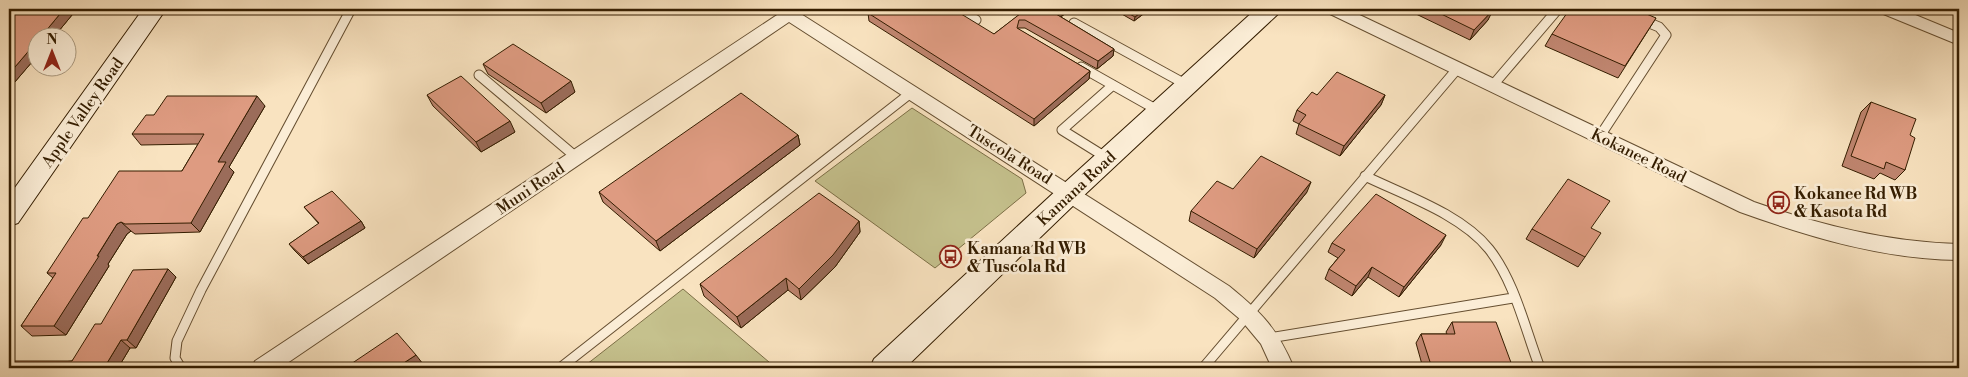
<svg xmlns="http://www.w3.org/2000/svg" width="1968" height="377" font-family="'Libre Bodoni',serif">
	<rect width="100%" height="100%" fill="#f9e3c0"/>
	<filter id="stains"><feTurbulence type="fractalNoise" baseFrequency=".004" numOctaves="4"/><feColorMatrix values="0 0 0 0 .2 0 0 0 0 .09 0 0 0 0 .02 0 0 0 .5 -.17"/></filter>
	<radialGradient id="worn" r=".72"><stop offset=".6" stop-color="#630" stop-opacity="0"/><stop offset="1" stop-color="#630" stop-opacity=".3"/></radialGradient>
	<!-- green -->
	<path fill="#c5c18d" stroke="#7c6f46" d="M912 108 1022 179 1026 193 935 268 815 181Z
		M683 289 776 368H582Z"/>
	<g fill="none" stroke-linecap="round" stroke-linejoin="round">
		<defs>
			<path id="lane" d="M957 9 976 20
				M1904 15 1908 9
				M1074 23 1187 85
				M1081 67 1159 111
				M479 75 576 157
				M1493 85 1558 9
				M1600 136 1666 35 1659 27 1642 20
				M1107 158 1062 130 1113 85
				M1365 176C1404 195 1461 214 1489 249 1515 282 1525 329 1540 368
				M1269 338 1513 298
				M181 368 175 358 177 341 201 290 351 9
				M560 368 912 92
				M1203 368 1458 68"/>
			<path id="street" d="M786 9H805L801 14 1229 286C1262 313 1277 328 1294 368H1272L1261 344 1241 320 1215 298 789 22 280 368H252L255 361Z
				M1326 9H1347L1754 202C1821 225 1887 242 1959 244V260C1883 259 1812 238 1740 212L1328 13Z
				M1879 9H1901L1959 33V45L1881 13Z"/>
			<path id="secondary" d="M143 9H166L18 223 9 226V196Z
				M1256 9H1281L1278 14 1079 200 905 368H870L874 359 1061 186Z"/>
		</defs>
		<!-- lane casing -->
		<use href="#lane" stroke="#654e30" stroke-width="11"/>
		<!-- street casing -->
		<use href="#street" stroke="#654e30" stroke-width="2"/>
		<!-- secondary casing -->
		<use href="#secondary" stroke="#341d00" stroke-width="2"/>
		<!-- lane -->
		<use href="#lane" stroke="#fbedd6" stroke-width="9"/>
		<!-- street -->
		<use href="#street" fill="#fbedd6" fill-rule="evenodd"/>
		<!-- secondary -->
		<use href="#secondary" fill="#fbedd6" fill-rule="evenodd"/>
	</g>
	<!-- wall -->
	<path fill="#bf856f" stroke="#341d00" d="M77 9 53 38H38V55L14 83H11L9 87V19Z
		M1008 9H1071L1061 17 1114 49 1113 56 1097 69 1025 28H1018V29L1090 71 1089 79 1034 126 869 21 868 13 994 34 1019 15Z
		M1113 9H1150L1134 21Z
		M1418 9H1491L1488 20 1470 40 1416 14Z
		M1656 18 1618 78 1545 46 1552 34Z
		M483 64 575 92 546 113 488 74Z
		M427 95 515 132 481 152 433 106Z
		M1317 95H1385L1381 105 1340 156 1296 134 1299 124 1293 121 1297 110Z
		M1871 102 1910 135 1905 170 1895 180 1880 173 1874 179 1842 166 1861 112Z
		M265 106 229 167 234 172 200 232 135 234 131 231 127 234 108 264 109 266 66 335 32 336 21 326 53 278 47 273 88 218 182 171 198 144 141 145 132 134 154 115Z
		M798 135 800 145 660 251 603 202 599 192Z
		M1307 192 1254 258 1189 221 1191 211Z
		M304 207 361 221 365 228 308 264 294 250 289 244 319 224Z
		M859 221 860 232 835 267 801 300 788 290 741 328 704 296 700 284Z
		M1591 228 1585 257 1578 267 1526 239 1532 229Z
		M1332 243 1441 245 1399 297 1368 277 1352 296 1325 279 1329 269 1338 258 1328 252Z
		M168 269 176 277 136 348H130L118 368H9L72 361 101 324Z
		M1452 322 1513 368H1423L1416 343 1421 334H1447L1446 332Z"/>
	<!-- shaded-wall -->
	<path fill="#9b6c5a" stroke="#341d00" d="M64 9H77L53 38H40Z
		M1062 9H1071L1055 21 1056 14Z
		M1145 9H1150L1134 21 1135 17Z
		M1493 10 1488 20 1470 40 1474 30Z
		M38 40V55L14 83 9 78V74Z
		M1114 49 1113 56 1097 69 1098 61Z
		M1090 71 1089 79 1034 126V119Z
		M571 81 575 92 546 113 541 103Z
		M1385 95 1381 105 1340 156 1344 146Z
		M257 96 265 106 229 167 234 172 200 232 191 223 218 162Z
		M510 121 515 132 481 152 476 142Z
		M798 135 800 145 660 251 656 241Z
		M1311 182 1307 192 1254 258 1257 249Z
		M361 221 365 228 308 264 303 257Z
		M859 221 860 232 835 267 801 300 799 289Z
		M121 222 131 231 127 234 108 264 109 266 66 335 54 326 117 224Z
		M1446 235 1441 245 1399 297 1404 287Z
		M1372 267 1368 277 1352 296 1356 286Z
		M168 269 176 277 136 348 127 340Z
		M786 278 788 290 741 328 737 317Z
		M121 340 130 348 118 368H104Z
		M416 355 423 364 416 368H396Z"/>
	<!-- building -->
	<path fill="#de9b81" stroke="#341d00" d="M18 9H64L40 38H38V40L9 74V19Z
		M874 9H953L994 34 1025 10 1022 9H1062L1056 14 1114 49 1098 61 1025 20H1019L1017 28 1090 71 1034 119 868 13Z
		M1121 9H1145L1135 17Z
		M1431 9H1491L1493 10 1474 30Z
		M1570 9H1635L1656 18 1625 66 1552 34Z
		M513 44 571 81 541 103 483 64Z
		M1337 72 1385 95 1344 146 1299 124 1306 115 1297 110 1312 92 1317 95Z
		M461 76 510 121 476 142 427 95Z
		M741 93 798 135 656 241 599 192Z
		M167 96H257L218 162H226L191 223 125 224 121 222 117 224 97 256H99L54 326H21L56 273H47L83 218H88L119 171H182L204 134H132L146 115H154Z
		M1871 102 1916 119 1910 135 1915 138 1905 170 1886 162 1884 169 1851 156Z
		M1261 156 1311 182 1257 249 1191 211 1217 181 1233 189Z
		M1568 179 1610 201 1591 228 1601 233 1585 257 1532 229Z
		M332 191 361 221 303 257 289 244 319 223 304 207Z
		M819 193 859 221 833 255 799 289 786 278 737 317 700 284Z
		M1376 194 1446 235 1404 287 1372 267 1356 286 1329 269 1345 250 1332 243Z
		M168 269 127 340H121L104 368H9V361H72L95 324H101L133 270Z
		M1452 322H1496L1513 368H1432L1421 334H1455Z
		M397 333 416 355 396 368H345Z"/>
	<!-- icons -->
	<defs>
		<symbol id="bus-ring" viewBox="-11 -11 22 22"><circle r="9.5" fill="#fbedd6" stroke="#8f2418" stroke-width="1.5"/><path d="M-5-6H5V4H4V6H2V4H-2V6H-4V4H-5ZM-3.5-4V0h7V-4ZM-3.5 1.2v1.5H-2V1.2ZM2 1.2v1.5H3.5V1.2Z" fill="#8f2418"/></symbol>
	</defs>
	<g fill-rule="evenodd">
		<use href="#bus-ring" x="1766" y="190" width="25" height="25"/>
		<use href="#bus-ring" x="938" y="244" width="25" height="25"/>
	</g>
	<g text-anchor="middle" stroke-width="5" stroke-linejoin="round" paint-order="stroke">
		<!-- street labels -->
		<g font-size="16" fill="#341d00" stroke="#fbedd6">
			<text transform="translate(82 112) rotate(-55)" y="6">Apple Valley Road</text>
			<text transform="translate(1010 154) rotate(32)" y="6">Tuscola Road</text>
			<text transform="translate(1639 155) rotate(26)" y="6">Kokanee Road</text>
			<text transform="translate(530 188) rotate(-34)" y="6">Muni Road</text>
			<text transform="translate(1076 188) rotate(-43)" y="6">Kamana Road</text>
		</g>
		<!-- poi labels -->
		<g font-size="16" font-weight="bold" fill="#341d00" stroke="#fbedd6" text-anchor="start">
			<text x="1794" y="199">Kokanee Rd WB<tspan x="1794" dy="18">&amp; Kasota Rd</tspan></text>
			<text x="967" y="254">Kamana Rd WB<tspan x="967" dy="18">&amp; Tuscola Rd</tspan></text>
		</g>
	</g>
	<!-- margin -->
	<rect width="1968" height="377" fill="none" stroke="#f9e3c0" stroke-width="30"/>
	<rect x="10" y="10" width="1948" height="357" fill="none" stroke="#341d00" stroke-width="2.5"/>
	<rect x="15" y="15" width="1938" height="347" fill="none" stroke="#341d00"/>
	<!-- north arrow -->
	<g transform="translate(52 52)"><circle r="24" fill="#fbedd6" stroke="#ab9a80"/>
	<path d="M0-4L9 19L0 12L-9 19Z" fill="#8f2418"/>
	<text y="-8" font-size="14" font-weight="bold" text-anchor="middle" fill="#341d00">N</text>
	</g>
	<rect width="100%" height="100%" filter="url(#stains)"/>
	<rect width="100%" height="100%" fill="url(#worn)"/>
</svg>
